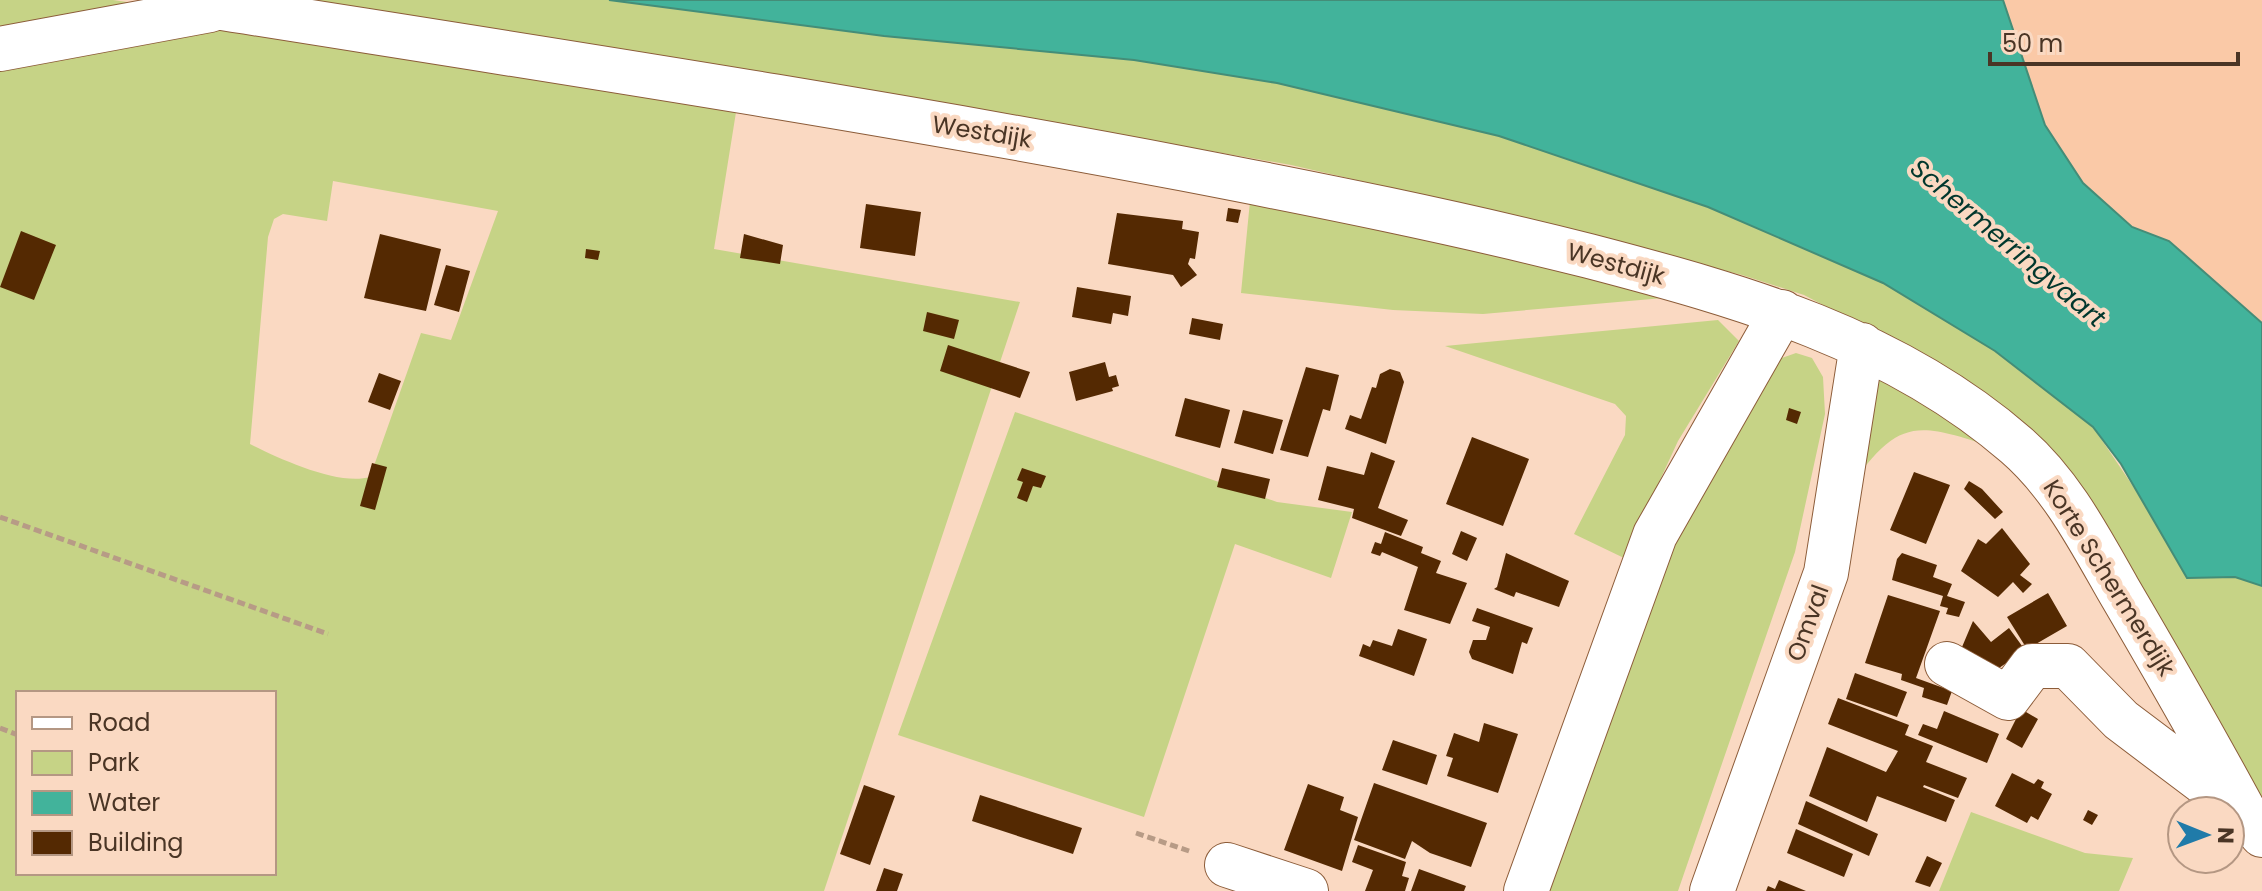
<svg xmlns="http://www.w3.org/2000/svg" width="2262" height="891" font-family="Poppins,sans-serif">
	<rect width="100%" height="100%" fill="#fad9c2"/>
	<!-- built -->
	<path fill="#fac9a7" d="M2003 0H2262V323L2170 241 2132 227 2083 183 2044 125Z"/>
	<!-- green -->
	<path fill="#c6d386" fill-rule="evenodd" d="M0 0H113L134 3 0 26Z
		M313 0H609L884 36 1135 60 1277 83 1499 136 1708 207 1803 246 1883 283 1995 351 2093 427 2147 507 2210 578 2235 577 2262 586V806L2180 661 1923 357 1804 295 1742 275 1527 219 1291 165 869 91Z
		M216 25 737 106 714 249 1020 302 824 891H0V66ZM333 181 498 211 451 340 421 333 370 477C338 486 280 459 250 444L268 237 274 219 283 214 327 221ZM18 693H274V873H18Z
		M1251 191 1686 296 1483 314 1393 310 1241 293Z
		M1718 320 1739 341 1678 441 1624 558 1574 534 1625 435 1626 416 1615 404 1445 346Z
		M1796 353 1812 358 1823 377 1825 414 1795 552 1678 891H1539L1666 546 1779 359Z
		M1869 374 1912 389 1998 449C1912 420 1899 418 1845 493Z
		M1015 412 1277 502 1352 512 1331 578 1235 544 1144 817 898 735Z
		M1971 812 2085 853 2133 858 2119 891H1939Z"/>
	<!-- water -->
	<path fill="#42b39b" stroke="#448d78" stroke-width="2" d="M609 0H2003L2045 125 2083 183 2132 227 2169 241 2262 323V586L2235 577 2187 578 2121 464 2093 427 1995 351 1883 283 1708 207 1499 136 1277 83 1134 60 884 36Z"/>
	<!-- building -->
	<path fill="#542902" d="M866 204 921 212 915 256 860 248Z
		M1228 208 1241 210 1238 223 1226 221Z
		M1117 213 1183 221 1182 229 1199 232 1195 259 1190 258 1188 264 1197 275 1181 287 1173 275 1108 264Z
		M21 231 56 245 34 300 0 287Z
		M380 234 441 249 426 311 364 298Z
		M744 234 783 245 780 264 740 258Z
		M586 249 600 251 598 260 585 258Z
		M446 265 470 271 459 312 434 305Z
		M1077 287 1131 296 1128 316 1113 313 1111 324 1072 317Z
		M927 312 959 320 954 339 923 331Z
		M1192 318 1223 324 1220 340 1189 334Z
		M948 345 1030 372 1020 398 940 371Z
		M1105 362 1109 377 1116 375 1119 386 1112 388 1113 391 1076 401 1069 372Z
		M1306 367 1339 375 1330 411 1323 409 1308 457 1280 450Z
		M1390 369 1400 372 1404 382 1386 444 1345 429 1350 415 1361 419 1372 387 1376 388 1380 374Z
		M379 373 401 381 390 410 368 402Z
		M1185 398 1230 410 1220 448 1175 436Z
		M1789 408 1801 412 1797 424 1786 420Z
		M1243 410 1283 420 1273 454 1234 443Z
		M1472 437 1529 459 1503 526 1446 504Z
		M1371 452 1395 461 1378 508 1408 520 1401 536 1352 518 1354 509 1318 500 1327 466 1364 475Z
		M372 463 387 467 375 510 360 506Z
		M1022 468 1046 476 1041 488 1033 486 1027 502 1017 498 1023 482 1017 480Z
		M1222 468 1270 479 1265 499 1217 487Z
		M1914 472 1950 485 1926 544 1890 530Z
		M1969 481 1982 489 2003 512 1995 519 1964 489Z
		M2002 528 2030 564 2020 575 2032 584 2023 593 2013 582 1998 597 1961 571 1978 539 1986 544Z
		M1461 531 1477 538 1467 561 1452 554Z
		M1385 532 1423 547 1421 553 1441 561 1436 573 1467 583 1450 624 1404 610 1418 567 1382 552 1380 556 1371 553 1375 542 1381 544Z
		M1506 553 1569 581 1559 607 1516 592 1514 597 1494 589 1497 587Z
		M1902 553 1937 565 1933 577 1952 584 1947 596 1965 602 1959 617 1946 614 1948 608 1940 606 1943 596 1892 580 1897 559Z
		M2048 593 2067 626 2027 649 2007 617Z
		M1888 595 1940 611 1916 678 1952 691 1947 705 1922 697 1924 688 1901 680 1902 674 1865 663Z
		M1477 608 1533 628 1527 644 1522 642 1513 674 1472 659 1469 652 1473 640H1486L1490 627 1472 621Z
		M1973 621 1991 642 2009 628 2025 650 1989 675 1962 647Z
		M1398 629 1427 639 1414 676 1359 656 1363 644 1370 647 1373 640 1392 646Z
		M1855 673 1907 692 1897 717 1846 699Z
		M1838 698 1909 725 1905 735 1933 746 1926 762 1967 778 1958 798 1924 785 1923 787 1955 800 1946 822 1877 796 1867 822 1809 796 1827 747 1886 772 1898 751 1828 724Z
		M2021 709 2038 719 2022 748 2006 739Z
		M1944 711 1999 734 1987 763 1918 735 1923 724 1937 729Z
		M1484 723 1518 734 1498 793 1447 776 1453 758 1446 756 1454 733 1479 742Z
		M1393 740 1437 755 1427 785 1382 770Z
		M2012 773 2034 784 2038 779 2044 782 2041 788 2052 794 2038 820 2031 816 2027 823 1995 806Z
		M1374 783 1487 823 1471 867 1430 853 1412 841 1405 859 1354 840Z
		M1308 784 1344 797 1340 810 1358 817 1342 871 1284 850Z
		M864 785 895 796 870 865 840 854Z
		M980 795 1082 828 1073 854 972 821Z
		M1806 801 1878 834 1869 856 1798 824Z
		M2088 810 2098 815 2092 825 2083 820Z
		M1796 829 1853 854 1844 877 1787 853Z
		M1358 845 1406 862 1402 876 1409 878 1405 891H1365L1373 870 1352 862Z
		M1927 856 1942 863 1930 887 1915 882Z
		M884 868 903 874 897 891H876Z
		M1419 869 1466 886 1464 891H1411Z
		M1779 880 1806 891H1766L1768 886 1775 889Z"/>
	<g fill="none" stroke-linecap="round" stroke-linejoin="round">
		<defs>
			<path id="minor" d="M172 0C510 54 849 105 1185 169 1320 195 1455 222 1589 256 1742 296 1894 339 2016 445 2061 484 2089 538 2118 589 2162 664 2205 739 2246 815L2262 835
				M0 49 210 10
				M1947 664 2008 698 2032 666H2068L2121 720 2235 806
				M1227 865 1306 891
				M1526 891 1655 535 1782 312
				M1712 891 1826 573 1862 345"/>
		</defs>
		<!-- minor casing -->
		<use href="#minor" stroke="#8c5c39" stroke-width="46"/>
		<!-- path -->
		<path stroke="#b79b86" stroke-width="5" stroke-dasharray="8 4" stroke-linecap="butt" d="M0 517 328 634
			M0 728 18 735
			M1136 833 1192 852"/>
		<!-- minor -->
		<use href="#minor" stroke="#fff" stroke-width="44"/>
	</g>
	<g text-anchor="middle" stroke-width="8" stroke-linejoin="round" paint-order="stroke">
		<!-- street labels -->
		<g font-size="24" fill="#4a3525" stroke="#fad9c2">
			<text transform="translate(982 132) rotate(9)" y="8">Westdijk</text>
			<text transform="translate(1616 264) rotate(15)" y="8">Westdijk</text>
			<text transform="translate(2109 578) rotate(58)" y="8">Korte Schermerdijk</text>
			<text transform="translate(1808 623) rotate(-70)" y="8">Omval</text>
		</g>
		<!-- water labels -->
		<g font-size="26" font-style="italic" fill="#01372d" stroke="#fad9c2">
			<text transform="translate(2008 243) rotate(40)" y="9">Schermerringvaart</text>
		</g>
	</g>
	<!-- legend -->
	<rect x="16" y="691" width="260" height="184" fill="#fad9c2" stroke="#b49783" stroke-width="2"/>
	<rect x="32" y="717" width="40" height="12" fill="#ffffff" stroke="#b49783" stroke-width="2"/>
	<text x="88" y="731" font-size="24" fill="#4a3525">Road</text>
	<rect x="32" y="751" width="40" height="24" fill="#c6d386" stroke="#b49783" stroke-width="2"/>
	<text x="88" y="771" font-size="24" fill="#4a3525">Park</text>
	<rect x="32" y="791" width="40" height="24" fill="#42b39b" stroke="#b49783" stroke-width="2"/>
	<text x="88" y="811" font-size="24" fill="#4a3525">Water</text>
	<rect x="32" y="831" width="40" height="24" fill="#542902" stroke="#b49783" stroke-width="2"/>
	<text x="88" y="851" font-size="24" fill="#4a3525">Building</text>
	<!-- north arrow -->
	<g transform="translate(2206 835) rotate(91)"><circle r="38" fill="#fad9c2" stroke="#b49783" stroke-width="2"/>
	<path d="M0-6L14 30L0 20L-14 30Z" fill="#207ba9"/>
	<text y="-12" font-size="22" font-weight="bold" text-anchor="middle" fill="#4a3525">N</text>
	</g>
	<!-- scale -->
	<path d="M1990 52v12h248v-12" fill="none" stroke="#4a3525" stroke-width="4"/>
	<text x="2002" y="52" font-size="24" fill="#4a3525" stroke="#fad9c2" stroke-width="6" paint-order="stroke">50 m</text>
</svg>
